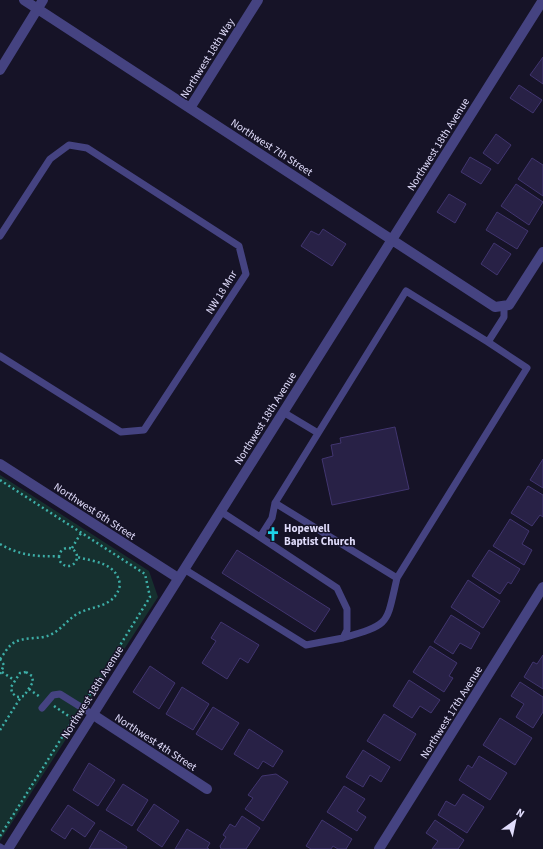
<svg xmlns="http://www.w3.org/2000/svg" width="543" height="849" font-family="'Source Sans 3',sans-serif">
	<rect width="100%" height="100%" fill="#161327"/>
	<!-- green -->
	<path fill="#16302f" d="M0 475 149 571 158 597 0 841Z"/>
	<!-- building -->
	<path fill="#282146" stroke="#41356f" d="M543 57V84L530 75Z
		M519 85 542 100 533 113 510 98Z
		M496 134 511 145 498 164 483 153Z
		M470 157 491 169 481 184 461 172Z
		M532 158 543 165V196L518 179Z
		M516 184 543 202 529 225 501 206Z
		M449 194 466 204 455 223 437 212Z
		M497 212 528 231 517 249 486 230Z
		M323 229 346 244 332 266 301 246 311 231 319 235Z
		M494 243 511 254 497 275 481 264Z
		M395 427 409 489 332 505 322 459 333 456 331 445 341 443 340 438Z
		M543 459V488L530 480Z
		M528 486 543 495V517L540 515 532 526 511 513Z
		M510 519 529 531 522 544 532 550 524 565 493 546Z
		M237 550 330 609 315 632 222 573Z
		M489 550 520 569 511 584 508 582 500 594 472 576Z
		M468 580 500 601 483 628 451 607Z
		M451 615 480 633 471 649 460 643 453 654 434 642Z
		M221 622 259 645 248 663 240 658 227 679 202 663 216 641 211 638Z
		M430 646 457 663 449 676 453 678 444 692 413 672Z
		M543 655V689L524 677 533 662 537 664Z
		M150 666 175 683 159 709 133 692Z
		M409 680 440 700 431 713 420 706 412 718 393 706Z
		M520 682 543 697V712L533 728 516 717 524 704 511 696Z
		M182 687 209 704 193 730 166 714Z
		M213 707 239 723 222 750 196 734Z
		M384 714 416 734 400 761 367 741Z
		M500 718 532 738 515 765 483 745Z
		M249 729 283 751 273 767 263 761 258 769 234 754Z
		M363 750 390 767 381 782 370 775 363 787 346 777Z
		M479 756 507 773 490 800 459 780 468 765 472 768Z
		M89 763 115 780 98 806 73 790Z
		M276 774 288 782 263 821 245 809 253 798 248 795 262 776Z
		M123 784 148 800 132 826 106 810Z
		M344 786 365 799 357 811 366 817 357 831 327 812Z
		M463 794 484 807 467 833 438 815 446 801 455 806Z
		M154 804 179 821 162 847 137 830Z
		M68 805 95 823 85 837 72 828 65 839 51 830Z
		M242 816 260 828 246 849H221L220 846 226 837 223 835 230 824 235 827Z
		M322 820 352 839 346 849H338L333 846 331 849H311L306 846Z
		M435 820 464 840 458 849H432L438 841 426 833Z
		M187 829 210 843 207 848 209 849H175Z
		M100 830 127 847 126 849H89Z"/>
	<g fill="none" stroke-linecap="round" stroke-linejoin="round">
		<!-- path -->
		<path stroke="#3daea7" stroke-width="2.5" stroke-dasharray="2 3" stroke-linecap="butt" d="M0 480 145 574 150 597 86 700
			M0 544C19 555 36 557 58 556
			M59 557a9 9 0 1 1 18 0a9 9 0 1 1-18 0Z
			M72 548 81 533
			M0 659C4 654 7 648 12 644 22 636 39 640 50 635 61 630 67 620 77 614 93 605 115 608 120 585 117 563 96 562 77 557
			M0 659 4 665 0 674
			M2 672 14 680
			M26 672 32 676 33 682 24 696 17 697 12 693 11 687 20 673Z
			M29 689 40 697
			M54 706 73 719
			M0 730 21 697
			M0 836 76 715"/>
		<!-- lane -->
		<path stroke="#454381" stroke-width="7" d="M0 236 50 159 69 145 87 148 239 246 246 274 144 430 121 432 0 356
			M488 342 527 368 397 578 275 503 406 291 488 342 504 317V306
			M283 412 318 433
			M220 511 260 537
			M184 569 306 645 343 638 347 630V609L337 588 260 537 272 518 275 503
			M343 638C391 624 386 625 397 578
			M42 708 53 695 60 694 92 714
			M0 847 3 849"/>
		<!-- street -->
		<path stroke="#454381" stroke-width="10" d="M24 0 495 307 509 305 543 252
			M0 70 43 0
			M190 108 258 0
			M0 464 178 578
			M92 714 207 789
			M8 849 543 0
			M379 849 543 587"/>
	</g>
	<!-- icons -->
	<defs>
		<symbol id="church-bare" viewBox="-9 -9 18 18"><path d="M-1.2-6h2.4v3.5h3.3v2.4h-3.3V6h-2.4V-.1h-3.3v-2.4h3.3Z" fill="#1dd3e7" stroke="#161327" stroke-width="2.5" paint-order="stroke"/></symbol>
	</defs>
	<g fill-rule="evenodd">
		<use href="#church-bare" x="263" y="524" width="20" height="20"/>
	</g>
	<g text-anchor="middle" stroke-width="3" stroke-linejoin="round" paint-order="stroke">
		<!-- street labels -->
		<g font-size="11" fill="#e0dcfb" stroke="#161327">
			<text transform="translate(207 58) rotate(-58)" y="4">Northwest 18th Way</text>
			<text transform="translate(438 144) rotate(-58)" y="4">Northwest 18th Avenue</text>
			<text transform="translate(272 147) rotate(33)" y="4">Northwest 7th Street</text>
			<text transform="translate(221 292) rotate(-58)" y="4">NW 18 Mnr</text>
			<text transform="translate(265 418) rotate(-58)" y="4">Northwest 18th Avenue</text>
			<text transform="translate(95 511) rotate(33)" y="4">Northwest 6th Street</text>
			<text transform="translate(92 692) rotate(-58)" y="4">Northwest 18th Avenue</text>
			<text transform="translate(451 712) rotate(-58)" y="4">Northwest 17th Avenue</text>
			<text transform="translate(156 742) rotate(33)" y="4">Northwest 4th Street</text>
		</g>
		<!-- poi labels -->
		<g font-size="11" font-weight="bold" fill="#e0dcfb" stroke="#161327" text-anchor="start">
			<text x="284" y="532">Hopewell<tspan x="284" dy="13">Baptist Church</tspan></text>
		</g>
	</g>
	<!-- north arrow -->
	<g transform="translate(515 821) rotate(33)" stroke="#161327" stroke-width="3" paint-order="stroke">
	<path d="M0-3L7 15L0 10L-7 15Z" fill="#e0dcfb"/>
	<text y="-6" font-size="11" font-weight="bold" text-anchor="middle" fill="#e0dcfb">N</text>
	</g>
</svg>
